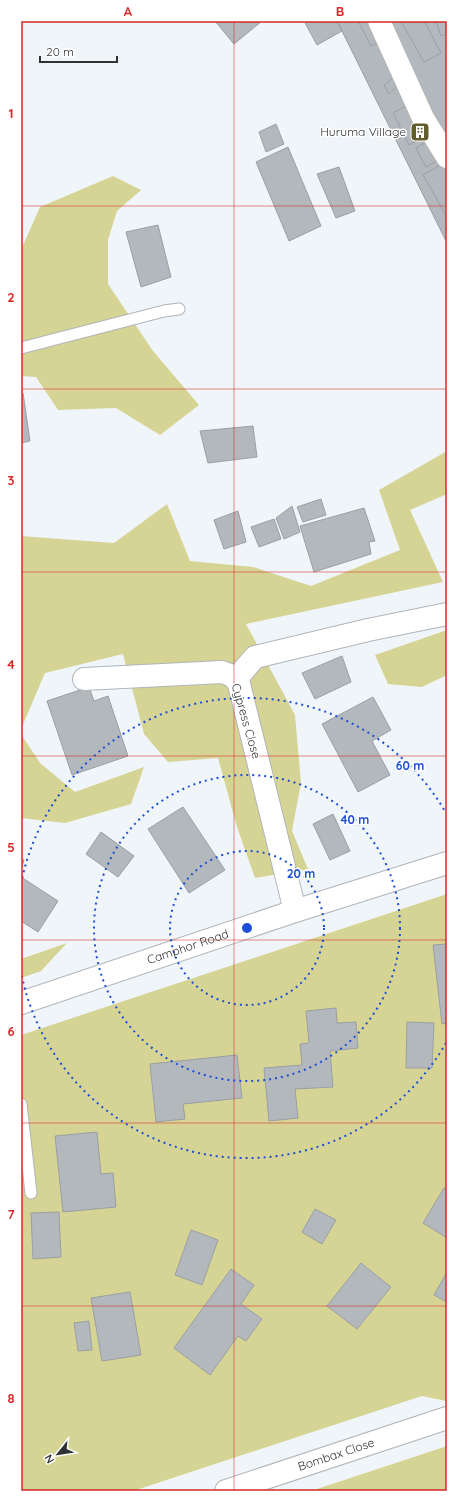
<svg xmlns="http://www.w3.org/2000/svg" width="468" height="1512" font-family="Quicksand,sans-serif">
	<rect width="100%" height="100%" fill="#f0f5fa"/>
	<!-- green -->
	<path fill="#d6d494" d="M113 176 141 190 117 211 108 240V284L153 351 199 405 160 435 116 408 58 410 36 377 21 376V250L40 207Z
		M447 451V494L410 510 443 582 246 624 295 715 301 783 292 831 308 869 255 878 237 827 218 758 168 762 144 734 123 654 45 673 21 729V536L114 543 167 504 190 561 253 567 311 586 400 550 379 490Z
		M447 630V675L422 687 388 684 375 655Z
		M21 734 40 763 75 792 144 767 131 804 65 823 21 818Z
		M447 894 446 1401 422 1396 133 1491H21V1035Z
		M67 943 41 971 21 978V959Z
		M447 1446V1491H311Z"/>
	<!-- building -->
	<path fill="#b3b8bc" stroke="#9a9fa3" d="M215 21H262L234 44Z
		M304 21H337L342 31 317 45Z
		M337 21H447V243Z
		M358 21H376L381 41 371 46Z
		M401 21H424L441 53 424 62Z
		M436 21H447V34L441 36Z
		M393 78 396 87 389 94 384 85Z
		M410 104 427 135 409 145 393 113Z
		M276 124 284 144 266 152 259 132Z
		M431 139 440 159 426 167 416 148Z
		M288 147 321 226 289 241 256 162Z
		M447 161V217L423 175Z
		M339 167 355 211 336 218 317 174Z
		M158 225 171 277 141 287 126 232Z
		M23 393 30 441 21 443V394Z
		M253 426 257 457 208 463 200 431Z
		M321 499 326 515 303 522 297 507Z
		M292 506 300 532 284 539 276 518Z
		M364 508 375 541 369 542 371 554 314 572 300 526Z
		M238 511 246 542 224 549 214 520Z
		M274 519 281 539 259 547 251 527Z
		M342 656 351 682 315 699 302 673Z
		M89 687 94 701 108 696 128 756 72 775 47 701Z
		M373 697 391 730 372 741 390 775 358 792 322 724Z
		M183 807 225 870 189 893 148 829Z
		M333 814 350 851 330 860 313 824Z
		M101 832 134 856 118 877 86 854Z
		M21 858 24 860 21 869Z
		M21 877 58 901 38 932 21 921Z
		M447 944V1023L442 1024 433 945Z
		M336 1008 337 1023 356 1022 358 1048 330 1051 333 1087 295 1089 298 1118 269 1121 264 1068 302 1065 300 1044 309 1043 306 1011Z
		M407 1022 434 1023 432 1068H406Z
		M237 1055 242 1098 183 1104 185 1119 156 1122 150 1064Z
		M97 1132 101 1174 113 1173 116 1207 63 1212 55 1136Z
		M444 1188 447 1190V1238L423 1223Z
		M315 1209 336 1220 322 1244 302 1232Z
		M59 1212 61 1257 33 1259 31 1213Z
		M191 1230 218 1240 202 1285 175 1275Z
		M361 1263 391 1287 357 1329 327 1306Z
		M231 1269 254 1285 241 1304 262 1319 246 1341 238 1336 210 1375 174 1348Z
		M447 1272V1302L434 1295Z
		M130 1292 141 1355 102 1361 91 1298Z
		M89 1321 92 1350 78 1351 74 1323Z"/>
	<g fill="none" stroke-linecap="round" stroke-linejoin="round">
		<defs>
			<path id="service" d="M21 348 164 311 179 309
				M21 1104 31 1193"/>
			<g id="minor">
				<path d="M379 21 423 118 447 157"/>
				<path d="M84 679 222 672 233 676 239 684 295 911"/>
				<path d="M236 679 255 657 368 630 447 614"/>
				<path id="s1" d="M21 1003 295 911 447 863"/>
				<path id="s2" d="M226 1491 447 1418"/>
			</g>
		</defs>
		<!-- service casing -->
		<use href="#service" stroke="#b0b5b9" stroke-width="13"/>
		<!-- minor casing -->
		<use href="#minor" stroke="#b0b5b9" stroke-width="24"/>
		<!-- service -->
		<use href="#service" stroke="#fff" stroke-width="11"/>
		<!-- minor -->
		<use href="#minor" stroke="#fff" stroke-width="22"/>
	</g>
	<!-- grid -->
	<path fill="none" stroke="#d62828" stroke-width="1" stroke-opacity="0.55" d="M234 21V1491M21 206H447M21 389H447M21 572H447M21 756H447M21 940H447M21 1123H447M21 1306H447"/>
	<!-- distance rings -->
	<g fill="none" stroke="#1d4ed8" stroke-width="2" stroke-dasharray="2 4">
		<circle cx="247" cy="928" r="77"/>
		<circle cx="247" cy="928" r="153"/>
		<path d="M446 1043A230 230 0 0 1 21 972M21 884A230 230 0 0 1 446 813"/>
	</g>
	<!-- icons -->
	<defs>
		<symbol id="building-square" viewBox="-11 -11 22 22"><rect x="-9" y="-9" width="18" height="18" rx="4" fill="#615e2b" stroke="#fff"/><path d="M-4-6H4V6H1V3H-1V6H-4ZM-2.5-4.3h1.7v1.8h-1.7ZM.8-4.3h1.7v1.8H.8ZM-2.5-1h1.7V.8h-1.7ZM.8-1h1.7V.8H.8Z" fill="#fff"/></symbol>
	</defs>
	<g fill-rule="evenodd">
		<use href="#building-square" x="409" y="121" width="22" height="22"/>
	</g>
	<g text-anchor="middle" stroke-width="3" stroke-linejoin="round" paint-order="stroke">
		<!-- poi labels -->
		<g font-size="12" fill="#2f3133" stroke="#fff" text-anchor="end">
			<text x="406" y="136">Huruma Village</text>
		</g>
		<!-- street labels -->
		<g font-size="12" fill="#2f3133" stroke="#fff">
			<text transform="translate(246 721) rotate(74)" y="4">Cypress Close</text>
			<text dy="4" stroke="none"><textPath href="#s1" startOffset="176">Camphor Road</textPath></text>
			<text dy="4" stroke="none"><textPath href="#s2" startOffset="116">Bombax Close</textPath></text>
		</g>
	</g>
	<circle cx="247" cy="928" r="6" fill="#1d4ed8" stroke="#fff" stroke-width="2"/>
	<g font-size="12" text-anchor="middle" font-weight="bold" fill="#1d4ed8" stroke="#fff" stroke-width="3" stroke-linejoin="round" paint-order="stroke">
		<text x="410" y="770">60 m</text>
		<text x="355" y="824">40 m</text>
		<text x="301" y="878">20 m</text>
	</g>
	<!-- border -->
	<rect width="468" height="1512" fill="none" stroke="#ffffff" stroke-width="44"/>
	<!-- north arrow -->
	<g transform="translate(58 1454) rotate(240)" stroke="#ffffff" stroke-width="3" paint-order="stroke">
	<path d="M0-3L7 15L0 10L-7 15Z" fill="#2f3133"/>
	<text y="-6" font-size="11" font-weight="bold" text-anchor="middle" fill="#2f3133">N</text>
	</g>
	<!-- scale -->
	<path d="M40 56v6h77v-6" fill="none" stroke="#2f3133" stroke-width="2"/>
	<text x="46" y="56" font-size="12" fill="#2f3133" stroke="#ffffff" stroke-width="3" paint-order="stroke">20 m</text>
	<rect x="22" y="22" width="424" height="1468" fill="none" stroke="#d62828" stroke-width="1.5"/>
	<g font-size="13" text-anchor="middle" font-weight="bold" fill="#d62828">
		<text x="128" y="16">A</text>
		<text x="340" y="16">B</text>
		<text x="11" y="118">1</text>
		<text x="11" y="302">2</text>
		<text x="11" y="485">3</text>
		<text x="11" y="669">4</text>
		<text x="11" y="852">5</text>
		<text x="11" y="1036">6</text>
		<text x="11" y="1219">7</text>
		<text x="11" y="1403">8</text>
	</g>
</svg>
